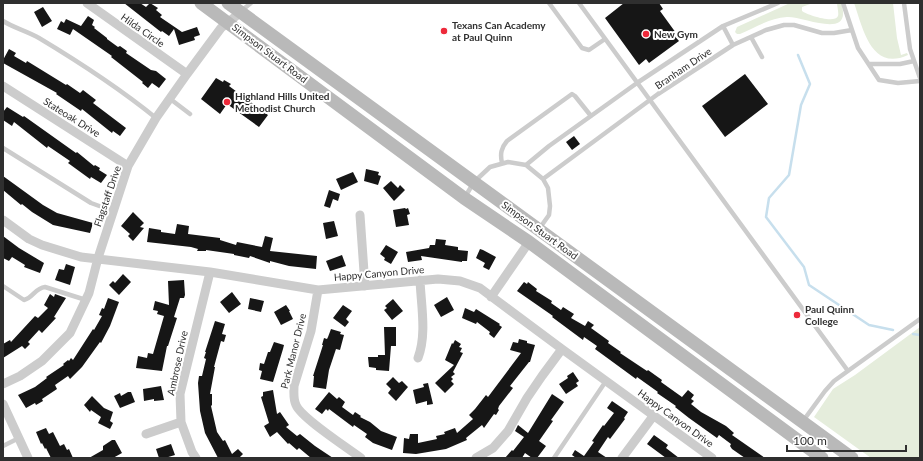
<svg xmlns="http://www.w3.org/2000/svg" width="923" height="461" font-family="Lato,sans-serif">
	<rect width="100%" height="100%" fill="#fff"/>
	<!-- green -->
	<path fill="#e5eddc" d="M790 3H813L802 7V11C807 15 835 24 838 16 839 13 837 6 837 3H841C854 41 803 16 787 17 770 18 754 28 740 34H737L735 32 737 27Z
		M854 3H893L897 38 901 55 907 53 908 55C871 72 863 28 854 3Z
		M920 327V458H871L814 417 833 389 855 375Z"/>
	<g fill="none" stroke-linecap="round" stroke-linejoin="round">
		<!-- stream -->
		<path stroke="#c7dfed" stroke-width="2.5" d="M798 55 810 84 801 105 789 175 769 198 766 217 804 267 809 285 869 325 893 330
			M913 334 920 335"/>
	</g>
	<!-- building -->
	<path fill="#161616" d="M124 3H140L146 7 150 3 158 8 156 10 162 15 160 17 182 32 197 27 200 35 194 37 195 40 179 45 174 29 169 36 162 31 161 32Z
		M624 3H659L663 9 660 11 676 33 674 35 679 41 649 63 646 59 639 65 605 18Z
		M43 7 52 21 42 27 34 12Z
		M88 16 94 20 92 25 95 27 94 28 107 38V39L118 47 120 46 127 51 126 53 151 70 156 71 166 79 159 88 152 83 148 88 142 83 143 82 111 57 112 56 73 29 70 35 57 29 61 21 64 23 66 19 81 26Z
		M9 49 16 53 14 56 26 63 27 61 66 85 67 84 80 93 83 90 96 100 93 103 126 128 120 136 113 131 112 133 82 109 81 111 56 94 57 93 3 63V60Z
		M745 74 768 104 725 137 702 106Z
		M216 78 223 82 224 80 231 84 229 86 268 115 259 127 227 104 220 114 201 99Z
		M7 107 23 117 24 116 76 153 77 152 94 166 95 165 100 168 99 170 107 175 101 183 91 177 90 179 68 163 70 161 48 146 47 148 14 122 12 126 3 120V112Z
		M574 136 580 144 572 150 566 142Z
		M366 169 379 172 378 175 381 176 378 185 364 181Z
		M353 172 358 182 341 190 336 179Z
		M3 176 43 205 57 213 93 223 90 233 53 225 32 212 22 204 21 205 3 190Z
		M391 181 398 188 400 185 405 190 394 201 383 188Z
		M329 190 340 194 338 201 333 199 330 208 324 206Z
		M405 208 406 209 408 208 410 214 407 215 409 225 396 227 393 210Z
		M133 212 144 223 140 227 144 228 133 241 128 236 130 234 121 226Z
		M334 221 338 236 326 239 323 223Z
		M177 224 189 226 188 234 220 238V240L236 245 237 242 262 247 265 236 273 238 270 251 317 256 316 269 289 266 270 261V263L250 256 249 258 234 255V254L206 250V251H197L198 249 191 247 147 242 149 228 161 230V232L175 234Z
		M3 236 19 248 44 263 40 273 24 267 25 265 12 257 9 261 3 258Z
		M436 239 446 240 445 245 458 247V250L468 251 467 261H462V262L421 256 422 260 408 262 406 252 429 248 430 245H435Z
		M386 245 398 252 391 264 384 260 385 258 380 254Z
		M480 249 483 250 496 257 489 270 483 267 485 263 476 258Z
		M342 255 346 266 330 271 326 261Z
		M66 264 75 267 70 285 55 280 59 269 64 270Z
		M123 274 131 282 119 295 109 285 113 281 115 283Z
		M184 280 185 295 184 298H180L174 317 177 318 168 346H167L162 371 136 368 138 356 147 358 148 353 153 354 164 316 157 314 158 311 153 310 155 301 169 305 168 281Z
		M524 282 527 284 528 282 537 289 536 291 552 301 551 303 561 310 563 307 574 314 571 318 585 326 588 321 594 325 591 328 609 341 608 343 621 352 620 353 647 371 648 370 662 380 661 382 682 397 688 390 694 395 691 399 694 401 691 404 701 412 726 426 734 433 732 435 765 458H745L732 449 730 446 731 444 719 435 717 438 689 418 675 407 676 406 657 393 658 392 637 377 636 379 595 349 597 346 584 337 583 340 552 317 553 316 517 291Z
		M232 292 241 304 229 313 220 302Z
		M50 294 54 297 55 294 66 298 54 317 56 318 42 333 39 330 28 342 30 344 25 349 22 346 3 358V344L10 340 11 342 35 316 38 318 48 308 44 305Z
		M447 297 454 310 441 317 434 305Z
		M108 298 119 302 110 326 101 343 100 342 82 367 70 379 68 376 55 385 57 389 42 399 43 401 36 405 35 403 26 408 18 395 35 387 47 378 46 377 64 365 63 364 68 360 69 361 71 358 73 360 93 329 94 330 102 316 99 315 102 308 104 309Z
		M250 298 264 301 261 312 248 309Z
		M393 299 403 311 392 320 384 310 387 308 385 306Z
		M286 305 290 311H289L293 319 281 325 274 312Z
		M343 305 352 311 346 319 349 322 345 327 333 318Z
		M465 308 474 312 476 309 500 324 499 325 502 327 494 338 489 334 490 332 477 322 476 324 462 318Z
		M215 321 225 324 222 334 226 335 224 342 221 341 214 367H215L210 394H212V405L211 406 217 432 223 441 225 440 232 454 238 449 243 454 239 458H218L205 433 200 411 198 383 199 376H202L206 359 204 358 206 352H205Z
		M384 327H396V346H391L389 371 376 370V368L369 367 368 357H378V355H385Z
		M331 329 341 332 340 334 344 335 340 350 336 349 329 370 326 389 313 387 314 376H313L323 345H322L324 338 327 339 328 337Z
		M519 339 527 341V343L535 345 530 362H529L510 386 513 388 499 406 498 409 499 410 496 415 494 414 484 428 482 425 466 438 467 440 446 449 416 454 403 453 404 438 409 439 410 434H418V443L437 439 436 436 445 434 444 432 455 428 457 433 473 419 469 415 475 409 486 395 488 397 521 353 510 350 513 342 518 343Z
		M455 340 461 344 459 347 462 348 460 352 463 353 453 372 455 374 451 377 453 379 451 381 454 384 445 393 435 383 454 365 445 360 452 343 453 344Z
		M274 342 284 345 283 349 273 382 260 379 262 371 259 370 260 363 264 364 268 352H270Z
		M573 372 579 381 576 383 578 386 566 394 559 384 568 378 567 376Z
		M393 377 399 383 402 381 408 387 396 401 388 393 391 389 386 384Z
		M428 383 433 404 427 405V401L416 404 413 390 424 387 423 384Z
		M161 386 164 400 154 401V399L144 401 143 389Z
		M273 390 277 414 280 412 289 425 286 427 297 436 300 434 315 446 333 458H311L299 448 297 450 289 443 288 444 277 432 270 437 264 426 269 423 261 397 263 396V392Z
		M128 392H131L135 402 120 408 114 396 120 393 121 396Z
		M329 392 337 399 339 397 345 402 342 407 353 415 355 412 361 416 360 417 370 422 381 431 397 437 392 450 373 443 365 437 367 434 354 425 353 427 329 409 328 411 326 409 322 414 315 409Z
		M552 394 564 402 551 420 553 421 539 441 546 446 537 458H532L525 453 522 458H505L512 450 513 451 524 437 515 431 518 425 528 433Z
		M92 396 104 408 113 412 110 421 113 423 110 429 98 423 101 417 91 410 90 412 84 405Z
		M612 401 628 412 624 418 625 419 610 439 608 437 598 452 607 458H576L572 455 575 450 584 456 594 442 592 441 603 425 604 426 614 413 607 408Z
		M46 428 49 434 53 432 60 446 64 444 67 450 69 449 73 458H51L46 448 45 449 42 443 41 444 36 432Z
		M654 435 668 445 666 448 679 458H666L647 444Z
		M112 440H115L122 453 113 458H89L103 450V446Z
		M171 444 175 455 165 458H159L156 449Z"/>
	<g fill="none" stroke-linecap="round" stroke-linejoin="round">
		<!-- service -->
		<path stroke="#ccc" stroke-width="4.5" d="M549 3 582 48 589 50 605 39
			M579 3 848 371
			M843 3 858 48 879 80 898 83 920 81
			M904 3 910 49 920 78
			M241 11 251 3
			M3 21C14 28 27 31 39 38 79 62 119 88 156 118
			M723 26 733 45
			M751 37 762 57
			M869 64H900L914 61
			M169 98 190 114
			M3 148 91 203 113 211
			M502 163C500 154 501 148 507 141L572 94 575 96 591 116
			M526 165 549 146 637 83 723 26 778 3
			M543 179 658 94 733 45 766 30 784 25H794L822 33H834L852 30
			M465 197 474 182 490 167 508 162 526 165 543 179 548 188 550 206 549 215 539 229
			M3 286 24 300C33 298 35 288 45 287L86 300
			M803 421 825 391 834 381 920 319
			M3 446 19 438
			M554 458 606 381"/>
		<!-- minor -->
		<path stroke="#ccc" stroke-width="9" d="M87 3 187 74
			M3 86 128 166
			M360 215 365 286
			M3 220 29 239 42 245 81 257 210 272 318 290 438 279 460 281 480 288 562 349 712 458
			M318 290 311 331 294 386C294 392 293 399 296 405 301 418 348 448 361 458
			M491 297 529 242
			M418 358C427 334 421 305 420 280
			M3 384 20 376 42 361 70 333 89 293 98 258 128 166 156 118 187 74 221 28 241 12
			M3 404 28 458
			M146 434 181 422
			M196 458 192 452 181 422 180 394 210 272
			M476 458 493 448 508 431 527 398 542 376 562 349
			M622 458 654 415"/>
		<!-- secondary -->
		<path stroke="#b9b9b9" stroke-width="13" d="M201 3 464 198 529 242 822 458
			M228 3 852 458"/>
	</g>
	<!-- markers -->
	<g fill="#ed293a" stroke="#fff" stroke-width="1.5">
		<circle cx="444" cy="31" r="4"/>
		<circle cx="646" cy="34" r="4"/>
		<circle cx="227" cy="102" r="4"/>
		<circle cx="797" cy="315" r="4"/>
	</g>
	<g text-anchor="middle" stroke-width="4" stroke-linejoin="round" paint-order="stroke">
		<!-- poi labels -->
		<g font-size="10" font-weight="bold" fill="#2f2f2f" stroke="#fff" text-anchor="start">
			<text x="452" y="29">Texans Can Academy<tspan x="452" dy="12">at Paul Quinn</tspan></text>
			<text x="654" y="38">New Gym</text>
			<text x="235" y="100">Highland Hills United<tspan x="235" dy="12">Methodist Church</tspan></text>
			<text x="805" y="313">Paul Quinn<tspan x="805" dy="12">College</tspan></text>
		</g>
		<!-- street labels -->
		<g font-size="10" fill="#2f2f2f" stroke="#fff">
			<text transform="translate(143 30) rotate(35)" y="4">Hilda Circle</text>
			<text transform="translate(270 53) rotate(37)" y="4">Simpson Stuart Road</text>
			<text transform="translate(683 68) rotate(-34)" y="4">Branham Drive</text>
			<text transform="translate(72 117) rotate(32)" y="4">Stateoak Drive</text>
			<text transform="translate(107 196) rotate(-71)" y="4">Flagstaff Drive</text>
			<text transform="translate(540 230) rotate(36)" y="4">Simpson Stuart Road</text>
			<text transform="translate(379 273) rotate(-5)" y="4">Happy Canyon Drive</text>
			<text transform="translate(293 351) rotate(-76)" y="4">Park Manor Drive</text>
			<text transform="translate(177 363) rotate(-78)" y="4">Ambrose Drive</text>
			<text transform="translate(676 418) rotate(36)" y="4">Happy Canyon Drive</text>
		</g>
	</g>
	<!-- border -->
	<rect width="923" height="461" fill="none" stroke="#2f2f2f" stroke-width="8"/>
	<!-- scale -->
	<path d="M787 445v6h119v-6" fill="none" stroke="#2f2f2f" stroke-width="2"/>
	<text x="793" y="445" font-size="12" fill="#2f2f2f" stroke="#ffffff" stroke-width="3" paint-order="stroke">100 m</text>
</svg>
